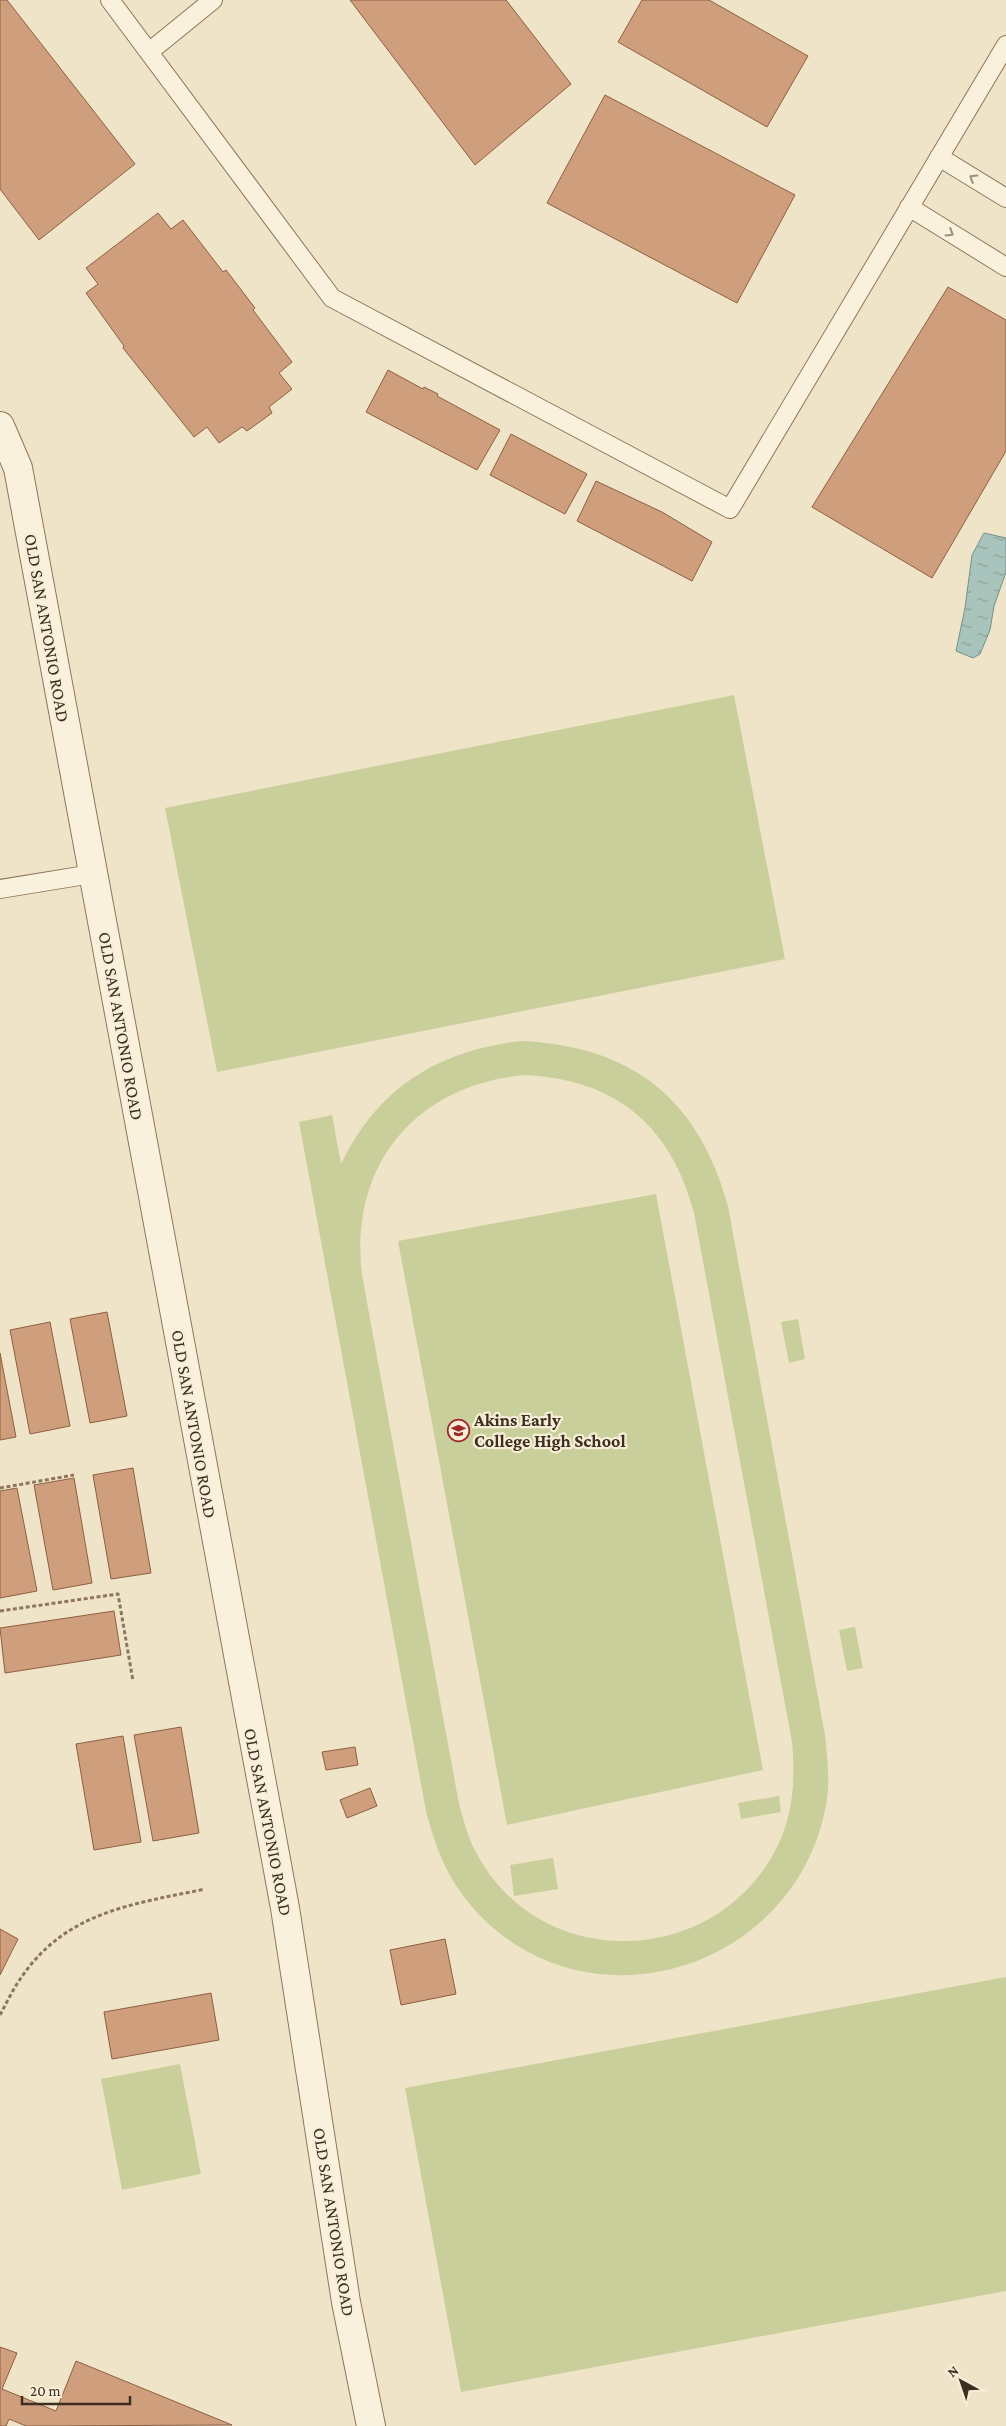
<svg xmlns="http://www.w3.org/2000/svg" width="1006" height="2426" font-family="'Crimson Pro',serif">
	<defs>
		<pattern id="water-ripples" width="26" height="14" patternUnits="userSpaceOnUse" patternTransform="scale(1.25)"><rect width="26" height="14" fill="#a9c4bc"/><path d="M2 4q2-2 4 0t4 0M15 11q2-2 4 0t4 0" fill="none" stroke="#8ba098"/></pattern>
	</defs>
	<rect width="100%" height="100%" fill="#f0e4c8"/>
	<!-- park -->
	<path fill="#c9cf9b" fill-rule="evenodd" d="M734 695 785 959 217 1072 165 808Z
		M522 1041C632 1046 699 1099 728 1206L825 1735C827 1756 830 1778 827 1799 800 1975 574 2040 464 1897 444 1871 434 1842 426 1811L299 1122 332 1115 341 1164C378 1087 439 1050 522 1041ZM524 1075C615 1079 671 1125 694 1213L792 1742C795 1777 794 1812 778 1845 719 1968 542 1975 477 1854 468 1839 464 1821 459 1804L362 1275C349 1166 414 1086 524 1075Z
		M656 1194 763 1770 507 1825 398 1241Z
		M798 1319 805 1359 789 1363 781 1322Z
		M855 1627 863 1668 847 1671 839 1630Z
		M779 1796 781 1812 741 1819 738 1803Z
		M553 1858 558 1889 514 1896 510 1865Z
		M1006 1977V2291L461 2392 405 2088Z
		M180 2064 201 2174 122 2190 101 2079Z"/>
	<!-- water -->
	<path fill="url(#water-ripples)" stroke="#6f938a" d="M984 533 1006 538V572L994 606 990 630 980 654 973 658 956 651 965 608 972 555Z"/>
	<!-- building -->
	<path fill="#cf9f7d" stroke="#8d5f41" d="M0 0H7L135 164 39 240 0 189Z
		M350 0H506L571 84 475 165Z
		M642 0H709L808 56 767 127 618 42Z
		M605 95 795 195 737 303 547 203Z
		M158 213 171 229 183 220 223 272 226 270 255 308 253 310 292 362 279 373 292 389 269 407 272 413 247 431 242 427 219 443 207 427 194 437 123 348 124 346 86 293 98 284 86 268Z
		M948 287 1006 320V451L932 578 812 507Z
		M388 370 423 389 424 387 438 394 437 396 500 430 477 470 366 412Z
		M511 434 587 474 565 514 490 475Z
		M596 481 662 512 712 542 692 581 577 521Z
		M107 1312 127 1416 90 1423 70 1319Z
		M50 1322 70 1426 30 1434 10 1330Z
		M0 1353 16 1437 0 1440Z
		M133 1468 151 1573 111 1579 93 1475Z
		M74 1478 92 1583 53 1590 34 1485Z
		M17 1488 37 1591 0 1598V1491Z
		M114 1611 121 1655 5 1673 0 1628Z
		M181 1727 199 1833 153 1841 134 1735Z
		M123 1736 141 1842 94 1850 76 1744Z
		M355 1747 358 1765 326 1770 322 1752Z
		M370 1788 377 1806 347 1818 340 1800Z
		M0 1929 18 1939 0 1975Z
		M445 1939 456 1994 401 2005 390 1950Z
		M211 1993 219 2040 112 2059 104 2012Z
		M0 2347 17 2353 2 2389 56 2411 76 2361 232 2425 26 2426 9 2419 6 2426H0Z"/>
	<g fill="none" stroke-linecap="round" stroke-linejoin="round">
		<defs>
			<path id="service" d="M110 0 332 298 730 509 1006 45
				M149 52 213 0
				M939 157 1006 198
				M909 207 1006 267
				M0 889 92 874"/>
			<path id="tertiary" d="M0 426 18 468 285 1908 346 2302 371 2426"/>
		</defs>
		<!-- service casing -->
		<use href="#service" stroke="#8d765c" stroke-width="20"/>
		<!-- tertiary casing -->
		<use href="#tertiary" stroke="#8d765c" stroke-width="30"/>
		<!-- path -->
		<path stroke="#8d765c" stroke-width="3" stroke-dasharray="4 2.5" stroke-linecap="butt" d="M0 1488 74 1475
			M0 1611 118 1594 133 1681
			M0 2015C7 2002 14 1987 23 1975 68 1911 134 1904 205 1889"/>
		<!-- service -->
		<use href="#service" stroke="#faf1dc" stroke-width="18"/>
		<!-- tertiary -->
		<use href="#tertiary" stroke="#faf1dc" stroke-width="28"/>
	</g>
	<!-- one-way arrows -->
	<defs><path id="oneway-chevron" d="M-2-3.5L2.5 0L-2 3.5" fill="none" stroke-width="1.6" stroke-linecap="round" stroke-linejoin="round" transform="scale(1.25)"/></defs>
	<g stroke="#9c907e">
		<use href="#oneway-chevron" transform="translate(973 178) rotate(-148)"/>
		<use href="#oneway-chevron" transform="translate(950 233) rotate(32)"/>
	</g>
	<!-- icons -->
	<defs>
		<symbol id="school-ring" viewBox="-11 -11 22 22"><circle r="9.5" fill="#f7eed8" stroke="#9e2a2b" stroke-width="1.5"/><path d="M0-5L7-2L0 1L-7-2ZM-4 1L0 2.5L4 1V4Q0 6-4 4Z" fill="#9e2a2b"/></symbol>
	</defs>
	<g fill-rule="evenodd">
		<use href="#school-ring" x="446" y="1418" width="25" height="25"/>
	</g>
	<g text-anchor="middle" stroke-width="4.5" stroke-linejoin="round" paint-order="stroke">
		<!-- street labels -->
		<g font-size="18" fill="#3d2e20" stroke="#f7eed8">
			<text transform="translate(47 628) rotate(80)" y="6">OLD SAN ANTONIO ROAD</text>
			<text transform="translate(121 1026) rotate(80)" y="6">OLD SAN ANTONIO ROAD</text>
			<text transform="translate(194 1424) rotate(80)" y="6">OLD SAN ANTONIO ROAD</text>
			<text transform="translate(268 1822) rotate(79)" y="6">OLD SAN ANTONIO ROAD</text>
			<text transform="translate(334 2222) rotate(81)" y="6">OLD SAN ANTONIO ROAD</text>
		</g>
		<!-- poi labels -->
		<g font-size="18" font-weight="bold" fill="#3d2e20" stroke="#f7eed8" text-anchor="start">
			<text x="474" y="1426">Akins Early<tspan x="474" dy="21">College High School</tspan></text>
		</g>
	</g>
	<!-- north arrow -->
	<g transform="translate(961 2381) rotate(320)" stroke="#f7eed8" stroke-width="4" paint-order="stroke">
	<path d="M0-4L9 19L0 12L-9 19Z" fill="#3d2e20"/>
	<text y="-8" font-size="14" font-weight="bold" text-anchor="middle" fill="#3d2e20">N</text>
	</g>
	<!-- scale -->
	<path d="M22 2396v8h108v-8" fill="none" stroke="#3d2e20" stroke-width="2.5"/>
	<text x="30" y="2396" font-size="15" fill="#3d2e20" stroke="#f7eed8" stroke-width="4" paint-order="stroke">20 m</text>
</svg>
